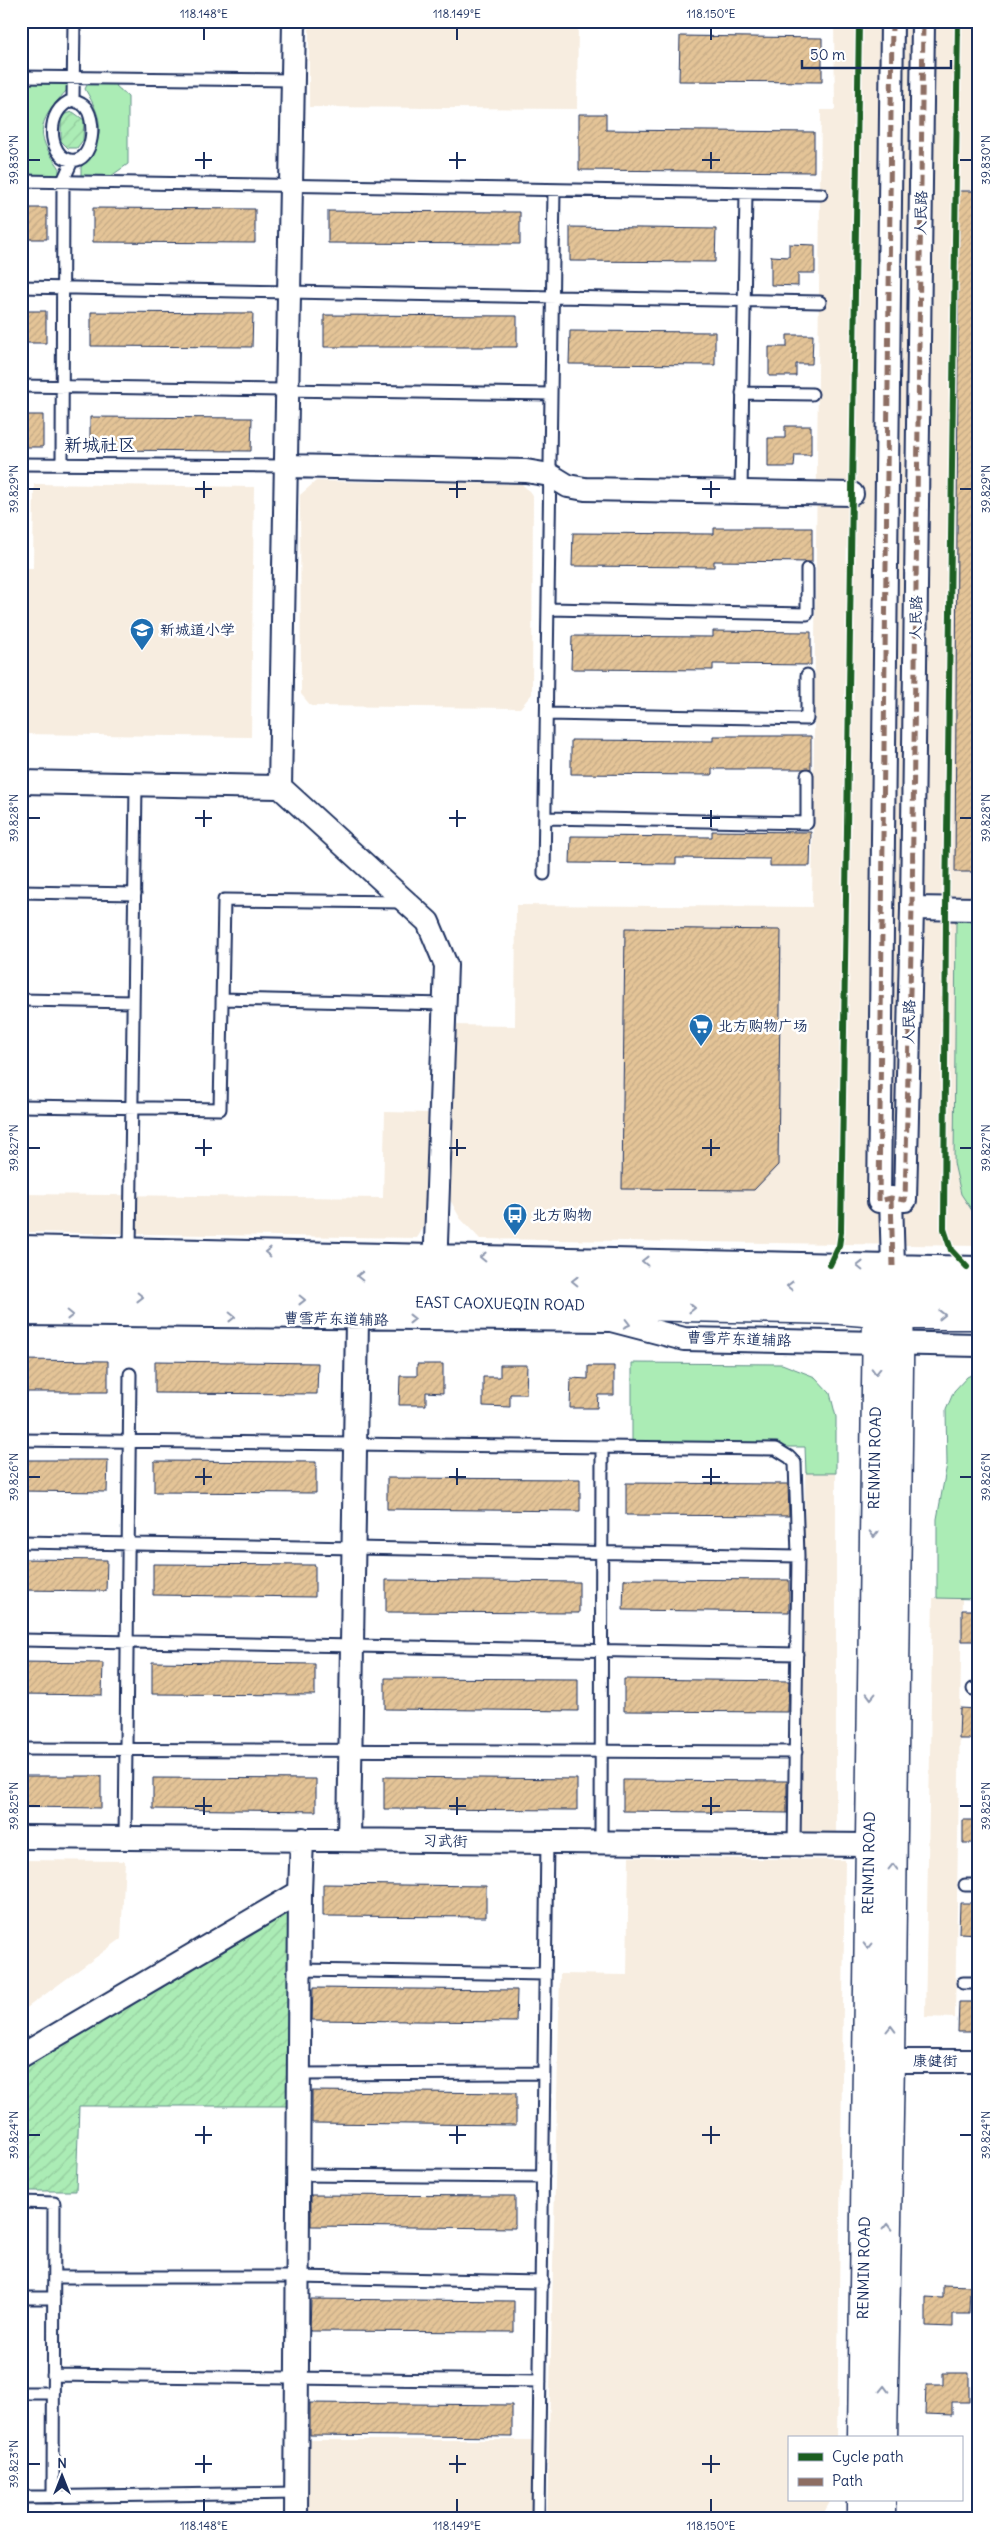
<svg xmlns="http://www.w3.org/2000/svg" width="1000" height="2539" font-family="Delius,'LXGW WenKai TC',sans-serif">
	<defs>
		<pattern id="garden-furrows" width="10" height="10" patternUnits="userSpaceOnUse" patternTransform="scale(1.25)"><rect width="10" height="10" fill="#abecb5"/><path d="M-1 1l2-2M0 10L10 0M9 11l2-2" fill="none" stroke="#93cb9e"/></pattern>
		<pattern id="building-hatch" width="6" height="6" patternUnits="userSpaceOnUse" patternTransform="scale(1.25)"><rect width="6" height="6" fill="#e4c497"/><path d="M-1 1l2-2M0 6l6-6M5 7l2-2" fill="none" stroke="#c3a985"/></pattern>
	</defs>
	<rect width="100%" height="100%" fill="#fff"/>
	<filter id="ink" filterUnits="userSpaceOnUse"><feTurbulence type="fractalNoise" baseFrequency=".02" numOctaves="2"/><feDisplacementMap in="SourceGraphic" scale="10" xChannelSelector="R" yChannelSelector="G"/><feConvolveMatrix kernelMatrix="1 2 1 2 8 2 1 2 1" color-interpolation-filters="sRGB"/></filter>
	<g filter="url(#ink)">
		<!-- built -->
		<path fill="#f7ede0" d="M309 21H578L577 109 309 107Z
			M834 21H979V901L956 918 954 1163 961 1194 979 1221V1246L480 1239 460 1218 448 1196 450 1025 515 1026 516 905 812 907 821 110H835Z
			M316 481 522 484 533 495 532 694 520 708 311 706 301 694 300 495Z
			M34 484 254 487 251 737 21 734V568H33Z
			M385 1112 429 1113 430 1217 417 1238 21 1232V1194L383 1198Z
			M806 1447V1473H836V1834H797Z
			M933 1598H962L955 2018 925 2017Z
			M629 1857 845 1860 837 2438H789V2500H831L821 2518H547L560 1974 627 1975Z
			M21 1860 125 1861 121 1939 21 2012Z
			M303 2440H537L535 2518H301Z"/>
		<!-- green -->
		<path fill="#abecb5" stroke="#638e8a" d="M31 82 67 83 68 89C40 119 32 132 59 167V177L29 175 21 168V91Z
			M88 83H113L128 97V164L111 176 81 177V167C106 137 104 121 85 89Z
			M956 918H979V1221L961 1194 954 1163Z
			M632 1363 782 1364 815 1377 830 1393 836 1417V1473H806L805 1447H632Z
			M979 1371V1599L937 1598V1519L947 1464 946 1410 954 1391 967 1377Z"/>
		<!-- garden -->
		<path fill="url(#garden-furrows)" stroke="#638e8a" d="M73 112 84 120 83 140 77 148H68L61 141V120L65 114Z
			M294 1887 289 2106H79L76 2191H21V2052Z"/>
		<!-- building -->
		<path fill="url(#building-hatch)" stroke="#1b2f5e" d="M680 36 822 38V82L679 81Z
			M579 114H606V130L814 132V172L579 170Z
			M959 191H979V872H955Z
			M21 208H47V239H21Z
			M93 208 255 209V243L93 242Z
			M328 211 520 212V244L328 243Z
			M570 227 716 229 715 262 570 261Z
			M789 244 815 245V273H798V286L771 285V256L789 257Z
			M21 311H46V343H21Z
			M91 312 253 313 252 347 91 346Z
			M324 315 517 316V347H324Z
			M570 331 715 332V365L569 364Z
			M787 335H813L812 364H796V376H769V347H787Z
			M21 415H43V447H21Z
			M90 417 252 418 251 451 90 450Z
			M785 426H811V455H795L794 467H768V438H785Z
			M714 528H812V562L714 561V567L572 566 573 533 714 534Z
			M713 631 811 632V665L713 664V670L571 669 572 636 713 637Z
			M713 736H811V769H712V775L571 774V740L713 741Z
			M712 831 811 832 810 866H770V859L676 858V864L570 863 571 836 712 837Z
			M625 928 781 930 778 1165 754 1190 622 1189Z
			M21 1360 108 1361V1392H21Z
			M155 1361 318 1363 317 1394 155 1393Z
			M417 1364H443V1393L426 1392V1405H399L400 1376H417Z
			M500 1365H527L526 1394H510V1407L483 1406V1377H500Z
			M588 1366H614V1395H598L597 1408H570L571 1378 588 1379Z
			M21 1460H108L107 1492 21 1491Z
			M154 1461 316 1462V1493L154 1492Z
			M387 1478 580 1479V1511L387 1509Z
			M626 1483 788 1484 789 1516 626 1515Z
			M21 1559 107 1560 106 1591 21 1590Z
			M153 1564 315 1565V1597L153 1595Z
			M624 1579 789 1580V1612L623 1610Z
			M386 1580 579 1582V1613L386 1612Z
			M962 1610H979V1641H962Z
			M21 1662 103 1663 102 1695 21 1694Z
			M152 1662 315 1664V1695L152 1694Z
			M385 1678 578 1679V1711L385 1709Z
			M624 1679 789 1681 788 1712 624 1711Z
			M960 1708 979 1709V1739H959Z
			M21 1776H101V1808L21 1807Z
			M384 1777 577 1779V1810L384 1809Z
			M153 1778 316 1779V1811L153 1809Z
			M623 1780 787 1781V1813L623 1811Z
			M963 1820H979V1843H963Z
			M323 1884 486 1886V1917L323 1916Z
			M960 1903H979V1934L959 1933Z
			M313 1988 517 1990 516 2022 312 2020Z
			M959 2002H979V2032H958Z
			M312 2091 516 2093V2125L312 2123Z
			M311 2195 515 2196V2228L311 2226Z
			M943 2285 970 2286 969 2314H953V2327L926 2326V2297L943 2298Z
			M311 2299 514 2301V2332L310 2331Z
			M943 2373H969V2402H952V2415L925 2414 926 2385H943Z
			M310 2403 512 2405V2437L310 2435Z"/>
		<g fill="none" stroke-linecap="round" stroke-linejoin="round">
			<defs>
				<path id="lane" d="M21 77 293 80
					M73 100C76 102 81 103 83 105 98 116 94 165 70 160 48 156 44 109 73 100Z
					M73 100 74 21
					M21 181 821 194
					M21 287 820 302
					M21 386 551 394
					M742 393 812 394
					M21 464 286 466
					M62 464 63 181 72 161
					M741 492 746 193
					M548 609 807 614V569
					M547 714 807 719V675
					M545 818 807 823V775
					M544 874 554 190
					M21 892 135 894
					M222 999 445 1004
					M21 1000 133 1002
					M21 1106 220 1109 224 900 404 902
					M130 1250 136 784
					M21 1440 776 1449 789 1457 795 1463 798 1556 794 1844
					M21 1542 798 1556
					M21 1640 797 1654
					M973 1689H979
					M21 1749 796 1752
					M125 1838 130 1374
					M601 1842 602 1448
					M965 1885H979
					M300 1970 545 1974
					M963 1983H979
					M299 2074 544 2073
					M298 2175 543 2177
					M21 2202 54 2203 53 2497
					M54 2277H298L542 2282
					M21 2298H54
					M53 2375 540 2381
					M21 2393H53
					M21 2497 296 2493
					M538 2518 547 1842"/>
				<path id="street" d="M892 21 879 1201 891 1198 905 1200 912 908 923 21
					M286 466 526 471 550 475 568 486 585 489 852 494
					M21 782 280 787 428 922 446 965 435 1270
					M280 787 294 21
					M912 908 979 909
					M891 1198 893 1266
					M21 1247 979 1268
					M21 1314 611 1320 684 1339 979 1345
					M21 1837 869 1845
					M349 1840 357 1319
					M21 2056 300 1892
					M890 2061H979
					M296 2518 300 1892 302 1839"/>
				<path id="secondary" d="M21 1269 979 1290
					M21 1294 840 1310 901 1315H979
					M862 2438 877 1313 879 1288
					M883 2438 890 2061 900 1289
					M861 2518V2500
					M881 2518V2500"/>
			</defs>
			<!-- lane casing -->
			<use href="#lane" stroke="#1b2f5e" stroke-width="15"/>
			<!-- street casing -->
			<use href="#street" stroke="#1b2f5e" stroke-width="26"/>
			<!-- secondary casing -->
			<use href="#secondary" stroke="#1b2f5e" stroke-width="31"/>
			<!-- lane -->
			<use href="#lane" stroke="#fff" stroke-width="11"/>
			<!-- street -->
			<use href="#street" stroke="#fff" stroke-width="22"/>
			<!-- secondary -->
			<use href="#secondary" stroke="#fff" stroke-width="28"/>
			<!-- quiet -->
			<path stroke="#8d6e63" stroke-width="5" stroke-dasharray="10 5" stroke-linecap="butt" d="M892 21 879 1201 891 1198 905 1200 912 908 923 21
				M891 1198 893 1266"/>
			<defs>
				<path id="cycleway" d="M958 21 946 909 944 1229 951 1250 967 1267
					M830 1265 839 1246 841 1232 859 21"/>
			</defs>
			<!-- cycleway casing -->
			<use href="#cycleway" stroke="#fff" stroke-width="9"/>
			<!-- cycleway -->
			<use href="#cycleway" stroke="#1b5e20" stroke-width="6"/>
		</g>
		<!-- one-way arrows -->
		<defs><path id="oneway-chevron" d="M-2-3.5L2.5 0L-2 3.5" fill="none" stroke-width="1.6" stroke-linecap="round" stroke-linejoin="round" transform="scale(1.25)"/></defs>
		<g stroke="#8d97ae">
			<use href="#oneway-chevron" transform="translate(268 1252) rotate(-179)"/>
			<use href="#oneway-chevron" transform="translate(483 1257) rotate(-179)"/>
			<use href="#oneway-chevron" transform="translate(645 1261) rotate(-179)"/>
			<use href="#oneway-chevron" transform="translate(860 1266) rotate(-179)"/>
			<use href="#oneway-chevron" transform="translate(360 1276) rotate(-179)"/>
			<use href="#oneway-chevron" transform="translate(575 1281) rotate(-179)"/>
			<use href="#oneway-chevron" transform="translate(790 1286) rotate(-179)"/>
			<use href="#oneway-chevron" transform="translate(140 1297) rotate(1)"/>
			<use href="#oneway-chevron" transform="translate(302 1300) rotate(1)"/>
			<use href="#oneway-chevron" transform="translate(692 1308) rotate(1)"/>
			<use href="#oneway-chevron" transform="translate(70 1315) rotate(1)"/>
			<use href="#oneway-chevron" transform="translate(942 1315)"/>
			<use href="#oneway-chevron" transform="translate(232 1317) rotate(1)"/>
			<use href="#oneway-chevron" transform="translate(412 1319)"/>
			<use href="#oneway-chevron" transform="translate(627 1324) rotate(14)"/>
			<use href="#oneway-chevron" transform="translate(876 1371) rotate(91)"/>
			<use href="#oneway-chevron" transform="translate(874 1534) rotate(91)"/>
			<use href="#oneway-chevron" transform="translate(871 1696) rotate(91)"/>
			<use href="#oneway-chevron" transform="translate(893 1867) rotate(-89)"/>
			<use href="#oneway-chevron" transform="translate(868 1946) rotate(91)"/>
			<use href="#oneway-chevron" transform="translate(891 2029) rotate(-89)"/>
			<use href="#oneway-chevron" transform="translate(887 2227) rotate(-89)"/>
			<use href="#oneway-chevron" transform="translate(884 2389) rotate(-89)"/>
		</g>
	</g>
	<!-- ticks -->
	<path fill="none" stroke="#1b2f5e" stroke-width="2" d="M204 28V40M457 28V40M711 28V40M204 152V169M457 152V169M711 152V169M28 160H40M195 160H212M449 160H466M702 160H720M960 160H972M204 481V498M457 481V498M711 481V498M28 489H40M195 489H212M449 489H466M702 489H720M960 489H972M204 810V827M457 810V827M711 810V827M28 818H40M195 818H212M449 818H466M702 818H720M960 818H972M204 1139V1156M457 1139V1156M711 1139V1156M28 1148H40M195 1148H212M449 1148H466M702 1148H720M960 1148H972M204 1468V1485M457 1468V1485M711 1468V1485M28 1477H40M195 1477H212M449 1477H466M702 1477H720M960 1477H972M204 1797V1815M457 1797V1815M711 1797V1815M28 1806H40M195 1806H212M449 1806H466M702 1806H720M960 1806H972M204 2126V2144M457 2126V2144M711 2126V2144M28 2135H40M195 2135H212M449 2135H466M702 2135H720M960 2135H972M204 2455V2473M457 2455V2473M711 2455V2473M28 2464H40M195 2464H212M449 2464H466M702 2464H720M204 2499V2512M457 2499V2512M711 2499V2512"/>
	<!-- icons -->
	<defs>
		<symbol id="school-pin" viewBox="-11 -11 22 30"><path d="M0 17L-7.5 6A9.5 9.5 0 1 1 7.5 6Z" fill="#1f6fb2" stroke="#fff"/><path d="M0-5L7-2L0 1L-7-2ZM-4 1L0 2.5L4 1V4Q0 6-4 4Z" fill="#fff"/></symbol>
		<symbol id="supermarket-pin" viewBox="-11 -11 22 30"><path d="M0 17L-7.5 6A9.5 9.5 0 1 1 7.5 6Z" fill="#1f6fb2" stroke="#fff"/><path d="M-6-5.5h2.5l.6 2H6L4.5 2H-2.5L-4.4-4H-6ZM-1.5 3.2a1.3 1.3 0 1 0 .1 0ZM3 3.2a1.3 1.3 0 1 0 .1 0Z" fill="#fff"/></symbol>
		<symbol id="bus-pin" viewBox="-11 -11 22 30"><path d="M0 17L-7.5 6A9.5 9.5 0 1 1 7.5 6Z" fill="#1f6fb2" stroke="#fff"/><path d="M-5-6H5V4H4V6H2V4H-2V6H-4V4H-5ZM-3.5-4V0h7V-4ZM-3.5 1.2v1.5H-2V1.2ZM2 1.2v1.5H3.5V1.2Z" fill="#fff"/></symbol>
	</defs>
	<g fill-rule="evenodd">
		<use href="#school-pin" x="128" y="616" width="28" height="38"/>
		<use href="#supermarket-pin" x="687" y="1012" width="28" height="38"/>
		<use href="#bus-pin" x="501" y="1201" width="28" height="38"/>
	</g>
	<g text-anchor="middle" stroke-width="5" stroke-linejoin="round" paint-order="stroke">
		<!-- street labels -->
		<g font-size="15" fill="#1b2f5e" stroke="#fff">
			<text transform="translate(921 213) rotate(-89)" y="5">人民路</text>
			<text transform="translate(916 618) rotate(-89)" y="5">人民路</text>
			<text transform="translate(909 1022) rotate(-89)" y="5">人民路</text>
			<text transform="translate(500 1304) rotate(1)" y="5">EAST CAOXUEQIN ROAD</text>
			<text transform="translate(336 1319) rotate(1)" y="5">曹雪芹东道辅路</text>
			<text transform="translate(739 1339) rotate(2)" y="5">曹雪芹东道辅路</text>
			<text transform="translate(875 1458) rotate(-89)" y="5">RENMIN ROAD</text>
			<text transform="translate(445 1841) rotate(1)" y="5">习武街</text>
			<text transform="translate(869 1863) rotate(-89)" y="5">RENMIN ROAD</text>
			<text x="935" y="2066">康健街</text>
			<text transform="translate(864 2268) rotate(-89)" y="5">RENMIN ROAD</text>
		</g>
		<!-- poi labels -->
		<g font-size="15" fill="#1b2f5e" stroke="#fff" text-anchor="start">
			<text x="160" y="635">新城道小学</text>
			<text x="718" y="1031">北方购物广场</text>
			<text x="532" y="1220">北方购物</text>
		</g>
		<!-- quarter labels -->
		<g font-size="18" fill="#1b2f5e" stroke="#fff">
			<text x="100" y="451">新城社区</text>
		</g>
	</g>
	<!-- margin -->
	<rect width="1000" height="2539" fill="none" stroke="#fff" stroke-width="55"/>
	<!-- legend -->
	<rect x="788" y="2436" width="175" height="65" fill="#ffffff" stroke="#a4acbf"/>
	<rect x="798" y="2453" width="25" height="8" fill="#1b5e20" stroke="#a4acbf"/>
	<text x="832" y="2462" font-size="15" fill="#1b2f5e">Cycle path</text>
	<rect x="798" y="2478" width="25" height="8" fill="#8d6e63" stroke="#a4acbf"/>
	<text x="832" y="2486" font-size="15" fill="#1b2f5e">Path</text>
	<!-- north arrow -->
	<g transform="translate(62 2476)" stroke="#ffffff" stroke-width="4" paint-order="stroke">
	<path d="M0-4L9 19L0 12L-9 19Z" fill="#1b2f5e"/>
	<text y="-8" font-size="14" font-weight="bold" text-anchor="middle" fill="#1b2f5e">N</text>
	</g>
	<!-- scale -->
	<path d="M802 60v8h149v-8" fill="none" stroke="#1b2f5e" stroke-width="2.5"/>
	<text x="810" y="60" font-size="15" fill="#1b2f5e" stroke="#ffffff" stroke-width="4" paint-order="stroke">50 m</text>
	<rect x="28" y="28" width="944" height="2484" fill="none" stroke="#1b2f5e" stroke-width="2"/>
	<g font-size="12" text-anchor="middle" fill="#1b2f5e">
		<text x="204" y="18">118.148°E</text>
		<text x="457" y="18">118.149°E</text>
		<text x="711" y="18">118.150°E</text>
		<text transform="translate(14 160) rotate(-90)" y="4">39.830°N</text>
		<text transform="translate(986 160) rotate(-90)" y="4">39.830°N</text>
		<text transform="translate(14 489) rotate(-90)" y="4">39.829°N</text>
		<text transform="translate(986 489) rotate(-90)" y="4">39.829°N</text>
		<text transform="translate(14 818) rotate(-90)" y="4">39.828°N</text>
		<text transform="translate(986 818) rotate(-90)" y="4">39.828°N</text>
		<text transform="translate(14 1148) rotate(-90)" y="4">39.827°N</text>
		<text transform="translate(986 1148) rotate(-90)" y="4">39.827°N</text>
		<text transform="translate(14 1477) rotate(-90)" y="4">39.826°N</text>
		<text transform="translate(986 1477) rotate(-90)" y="4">39.826°N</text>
		<text transform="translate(14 1806) rotate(-90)" y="4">39.825°N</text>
		<text transform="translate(986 1806) rotate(-90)" y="4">39.825°N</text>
		<text transform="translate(14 2135) rotate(-90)" y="4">39.824°N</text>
		<text transform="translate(986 2135) rotate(-90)" y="4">39.824°N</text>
		<text transform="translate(14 2464) rotate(-90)" y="4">39.823°N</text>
		<text x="204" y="2530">118.148°E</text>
		<text x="457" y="2530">118.149°E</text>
		<text x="711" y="2530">118.150°E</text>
	</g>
</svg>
